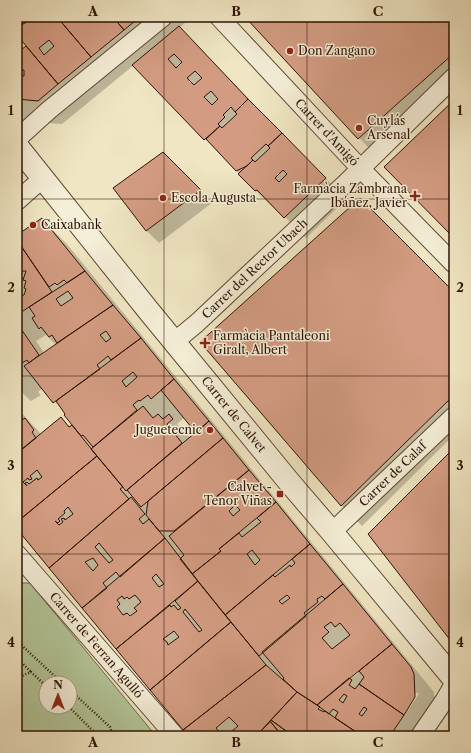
<svg xmlns="http://www.w3.org/2000/svg" width="471" height="753" font-family="'Libre Caslon Text',serif">
	<rect width="100%" height="100%" fill="#f0e6c3"/>
	<filter id="stains"><feTurbulence type="fractalNoise" baseFrequency=".005" numOctaves="4"/><feColorMatrix values="0 0 0 0 .2 0 0 0 0 .09 0 0 0 0 .02 0 0 0 .5 -.17"/></filter>
	<radialGradient id="worn" r=".72"><stop offset=".6" stop-color="#630" stop-opacity="0"/><stop offset="1" stop-color="#630" stop-opacity=".3"/></radialGradient>
	<!-- green -->
	<path fill="#b3c699" stroke="#706c4e" fill-rule="evenodd" d="M17 583H30L156 736H17ZM46 683H70V707H46Z"/>
	<!-- shadow -->
	<path fill="#0003" fill-rule="evenodd" d="M17 17H179L185 23 179 28 346 199 306 238 278 210 277 211 256 191 134 65 62 124 23 121 17 115V41L24 49 28 46 19 36H17Z
		M247 17H454V92L379 159Z
		M163 153 212 203 159 243 146 230Z
		M42 220 66 243 434 692 435 718 423 736H390L419 694 417 692 388 736H257L271 721 270 720 255 736H189L17 527V401L22 407 18 409 42 435 61 419 70 427 73 425 66 414 43 388 38 392 41 395 31 401 17 388V236ZM46 335 56 345 44 353 36 341ZM185 417 197 433 191 438 177 424ZM356 672 358 673 346 682 345 681ZM300 692 321 707 320 709 302 696Z
		M454 293V435L362 526 341 505Z"/>
	<!-- building -->
	<path fill="#d39c82" stroke="#2e1204" fill-rule="evenodd" d="M17 17H36L21 25 20 20H17Z
		M36 17H57L91 57 58 84 17 35V27ZM49 40 54 46 44 55 39 48Z
		M57 17H113L124 30 91 57Z
		M113 17H140L124 30Z
		M245 17H454V53L358 139Z
		M179 26 248 99 235 112 231 107 223 115 225 117 218 124 220 126 204 140 132 65ZM174 54 182 62 176 68 168 59ZM195 71 202 78 194 85 187 78ZM211 91 218 99 212 105 204 97Z
		M26 46 58 84 38 101 17 99V76H24V70H17V53Z
		M248 99 282 133 268 146 266 144 251 158 253 160 247 166 236 171 206 139 220 126 222 128 237 114 235 112Z
		M454 100V238L384 167Z
		M282 133 326 178 284 218 257 190 255 191 238 174 253 160 255 162 270 148 268 146ZM283 170 287 174 279 182 275 178Z
		M163 152 201 190 146 231 113 188Z
		M360 198 454 292V395L341 506 200 342Z
		M42 218 85 271 67 283 64 280 57 285 55 283 49 287 17 240V235Z
		M17 240 52 292 17 315V296L24 295 26 289 24 288 26 281 23 280 26 271H21L22 280 17 281Z
		M85 271 113 305 57 343 52 335 49 337 41 327 39 329 32 318 35 316 29 307ZM68 291 73 298 61 306 56 299Z
		M113 305 141 338 111 360 108 356 97 365 100 369 53 403 24 366ZM106 331 111 338 106 342 100 335Z
		M17 323 39 355 29 363 27 360 17 366Z
		M141 338 174 379 151 399 148 395 140 401 139 400 135 403 133 405 137 410 93 447 83 435 81 436 64 415 65 414 56 401ZM133 372 137 377 126 387 122 381Z
		M174 379 209 421 196 433 161 390Z
		M143 406 153 418 158 414 163 419 169 414 173 419 167 424 182 443 126 491 91 449Z
		M17 408 20 412 17 414 22 420 25 418 34 430 32 432 36 438 20 451 17 448Z
		M61 417 69 427 72 425 97 456 17 522V453ZM37 470 42 477 38 480 37 478 29 484 27 482 25 483 27 486 23 482 28 478 29 480 32 479 30 476Z
		M209 421 223 438 141 507 127 490Z
		M223 438 249 470 174 531H159L146 515 148 501Z
		M454 448V645L368 534Z
		M97 456 123 487 120 489 129 499 49 568 17 529V522ZM68 507 73 514 65 520 64 518 61 519 63 522 59 525 55 521 58 523 60 521 58 519 65 513 64 511Z
		M249 470 276 502 219 549 221 551 192 574 180 559 184 555 169 536ZM235 505 240 510 233 516 229 511Z
		M131 497 145 514 139 519 143 524 149 519 165 538 120 577 116 572 103 583 107 588 82 608 49 568ZM99 543 113 560 109 563 95 547ZM93 558 98 565 93 571 85 562Z
		M276 502 310 544 225 615 192 574 221 551 219 549 239 533 242 537 261 522 257 518ZM252 550 260 560 255 565 247 554Z
		M165 538 198 581 116 649 82 608ZM156 574 164 584 159 587 152 578ZM135 595 141 602 134 608 137 611 130 616 127 613 123 615 117 607 120 604 117 600 122 596 124 599 127 597 129 599Z
		M310 544 343 584 325 599 322 596 317 599 318 602 304 613 306 616 259 656 225 615 273 575 275 577 290 565 291 567 295 563 292 559ZM287 595 290 598 282 604 279 601Z
		M198 581 231 622 150 690 116 649 170 605 171 607 174 605 178 610 181 608 175 601ZM185 609 202 630 199 632 183 612ZM174 631 179 637 168 645 167 642 163 639Z
		M343 584 392 644 317 705 297 692 283 679 284 678 262 652ZM331 622 335 627 340 623 350 635 332 649 322 638 329 632 324 627Z
		M231 622 266 665 183 730 150 690Z
		M392 644 411 667 414 674 415 697 404 715 359 684 364 677 359 671Z
		M266 665 297 692 256 736H226L238 726 229 717 216 728 223 736H188L183 730Z
		M349 678 352 680 349 685 355 689 359 684 404 715 390 736H362L335 718 338 712 333 709 329 714 317 705ZM344 694 347 696 343 703 339 700ZM364 707 367 709 362 716 359 714Z
		M297 692 320 707 318 709 324 712 325 711 362 736H337L335 735 334 736H293L271 720Z
		M271 720 293 736H282L270 721Z
		M270 721 282 736H256L269 723Z"/>
	<g fill="none" stroke-linecap="round" stroke-linejoin="round">
		<defs>
			<g id="minor">
				<path id="s1" d="M219 17 360 168 454 264"/>
				<path d="M17 139 49 110 163 17"/>
				<path d="M17 201 43 178"/>
				<path id="s2" d="M174 342 197 323 348 181 454 77"/>
				<path id="s3" d="M332 532 454 416"/>
				<path id="s4" d="M17 554 175 736"/>
				<path d="M420 736 444 701 454 684"/>
			</g>
			<g id="tertiary">
				<path id="s5" d="M17 146 148 310 290 483 332 532 454 679"/>
			</g>
		</defs>
		<!-- minor casing -->
		<use href="#minor" stroke="#5e4734" stroke-width="20"/>
		<!-- tertiary casing -->
		<use href="#tertiary" stroke="#5e4734" stroke-width="24"/>
		<!-- path -->
		<path stroke="#2e1204" stroke-width="2.5" stroke-dasharray="1 2" stroke-linecap="butt" d="M17 641 62 683
			M17 658 31 672
			M17 678 31 672 46 686
			M70 690 110 727 113 736
			M69 707 98 736"/>
		<!-- minor -->
		<use href="#minor" stroke="#f5efd8" stroke-width="18"/>
		<!-- tertiary -->
		<use href="#tertiary" stroke="#f5efd8" stroke-width="22"/>
	</g>
	<!-- grid -->
	<path fill="none" stroke="#2e1204" stroke-width="1" stroke-opacity="0.55" d="M164 17V736M307 17V736M17 199H454M17 376H454M17 554H454"/>
	<!-- markers -->
	<g fill="#8f2418" stroke="#f5efd8" stroke-width="1.5">
		<circle cx="290" cy="51" r="4"/>
		<circle cx="359" cy="128" r="4"/>
		<path d="M413 190h4v4h4v4h-4v4h-4v-4h-4v-4h4z"/>
		<circle cx="163" cy="198" r="4"/>
		<circle cx="33" cy="225" r="4"/>
		<path d="M203 337h4v4h4v4h-4v4h-4v-4h-4v-4h4z"/>
		<circle cx="210" cy="430" r="4"/>
		<rect x="276" y="490" width="8" height="8" rx="2"/>
	</g>
	<g text-anchor="middle" stroke-width="3" stroke-linejoin="round" paint-order="stroke">
		<!-- poi labels -->
		<g font-size="12" fill="#2e1204" stroke="#f5efd8" text-anchor="start">
			<text x="298" y="55">Don Zangano</text>
			<text x="367" y="125">Cuylás<tspan x="367" dy="14">Arsenal</tspan></text>
			<text x="407" y="193" text-anchor="end">Farmàcia Zambrana<tspan x="407" dy="14">Ibáñez, Javier</tspan></text>
			<text x="171" y="202">Escola Augusta</text>
			<text x="41" y="229">Caixabank</text>
			<text x="213" y="340">Farmàcia Pantaleoni<tspan x="213" dy="14">Giralt, Albert</tspan></text>
			<text x="202" y="434" text-anchor="end">Juguetecnic</text>
			<text x="272" y="491" text-anchor="end">Calvet -<tspan x="272" dy="14">Tenor Viñas</tspan></text>
		</g>
		<!-- street labels -->
		<g font-size="12" fill="#2e1204" stroke="#f5efd8">
			<text dy="4" stroke="none"><textPath href="#s1" startOffset="158">Carrer d'Amigó</textPath></text>
			<text dy="4" stroke="none"><textPath href="#s2" startOffset="109">Carrer del Rector Ubach</textPath></text>
			<text dy="4" stroke="none"><textPath href="#s5" startOffset="345">Carrer de Calvet</textPath></text>
			<text dy="4" stroke="none"><textPath href="#s3" startOffset="84">Carrer de Calaf</textPath></text>
			<text dy="4" stroke="none"><textPath href="#s4" startOffset="121">Carrer de Ferran Agulló</textPath></text>
		</g>
	</g>
	<!-- margin -->
	<rect width="471" height="753" fill="none" stroke="#f0e6c3" stroke-width="44"/>
	<!-- north arrow -->
	<g transform="translate(58 695)"><circle r="19" fill="#f5efd8" stroke="#a59783"/>
	<path d="M0-3L7 15L0 10L-7 15Z" fill="#8f2418"/>
	<text y="-6" font-size="11" font-weight="bold" text-anchor="middle" fill="#2e1204">N</text>
	</g>
	<rect x="22" y="22" width="427" height="709" fill="none" stroke="#2e1204" stroke-width="1.5"/>
	<g font-size="13" text-anchor="middle" font-weight="bold" fill="#2e1204">
		<text x="93" y="16">A</text>
		<text x="236" y="16">B</text>
		<text x="378" y="16">C</text>
		<text x="11" y="115">1</text>
		<text x="460" y="115">1</text>
		<text x="11" y="292">2</text>
		<text x="460" y="292">2</text>
		<text x="11" y="470">3</text>
		<text x="460" y="470">3</text>
		<text x="11" y="647">4</text>
		<text x="460" y="647">4</text>
		<text x="93" y="747">A</text>
		<text x="236" y="747">B</text>
		<text x="378" y="747">C</text>
	</g>
	<rect width="100%" height="100%" filter="url(#stains)"/>
	<rect width="100%" height="100%" fill="url(#worn)"/>
</svg>
